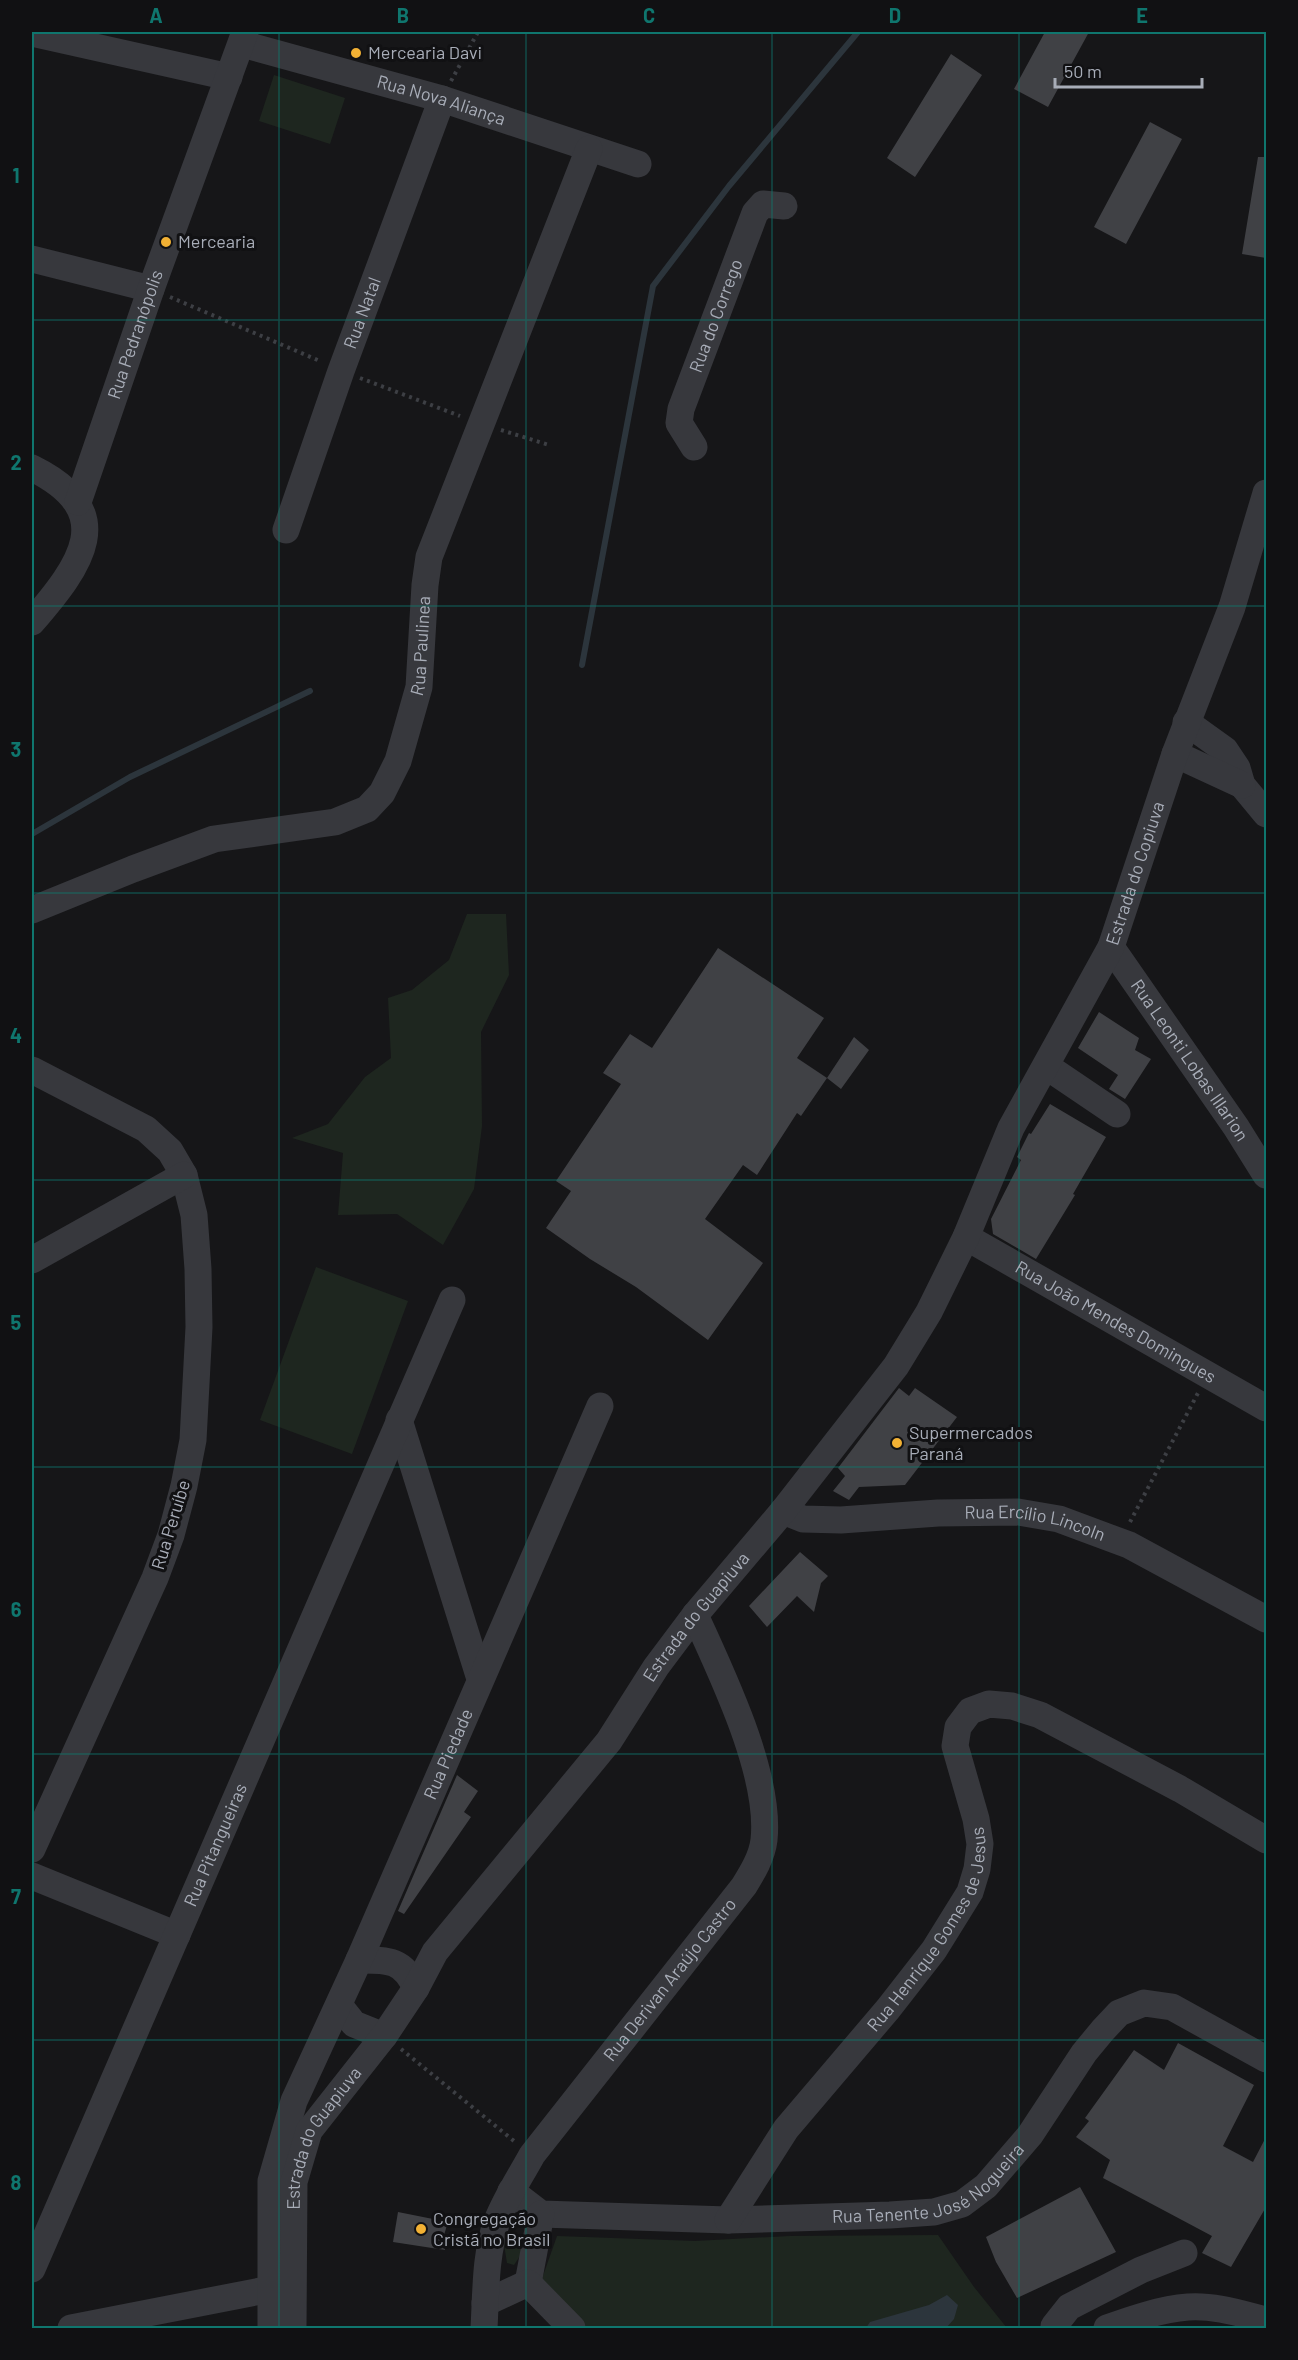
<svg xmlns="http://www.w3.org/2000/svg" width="1298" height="2360" font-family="Barlow,sans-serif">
	<rect width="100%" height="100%" fill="#161618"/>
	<!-- green -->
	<path fill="#1e261f" d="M274 75 345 98 330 144 259 121Z
		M467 914H506L509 975 481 1032 482 1126 474 1189 443 1245 397 1214 338 1215 343 1153 292 1138 328 1124 365 1077 391 1058 388 998 412 990 449 960Z
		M316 1267 408 1301 352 1454 260 1420Z
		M513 2230 526 2247 514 2265 507 2263 503 2238Z
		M938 2235 974 2287 1007 2328H586L538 2290 557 2236 695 2241 790 2236Z"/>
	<!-- water -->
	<path fill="#2c353c" d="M947 2295 958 2305 954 2319 946 2328H866L870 2322 929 2305Z"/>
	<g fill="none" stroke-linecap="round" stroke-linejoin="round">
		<!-- stream -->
		<path stroke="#2c353c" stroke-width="6" d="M582 665 653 286 729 186 858 32
			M32 834 130 777 310 691"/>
	</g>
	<!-- building -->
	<path fill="#404145" d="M1045 32H1089L1048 107 1014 89Z
		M951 54 982 75 915 177 887 158Z
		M1150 122 1182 139 1126 244 1094 227Z
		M1258 157H1266V258L1242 254Z
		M718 948 824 1018 797 1058 827 1078 801 1116 797 1113 757 1175 743 1165 705 1219 763 1263 708 1340 636 1287 590 1259 546 1228 571 1191 556 1181 621 1084 603 1073 630 1034 652 1048Z
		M1099 1012 1139 1038 1135 1050 1151 1059 1125 1099 1109 1089 1118 1075 1078 1048Z
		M854 1037 869 1050 841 1089 827 1078Z
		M1050 1104 1106 1137 1073 1194 1075 1195 1036 1259 993 1234 991 1219 1021 1160 1017 1157 1029 1133 1031 1134Z
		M899 1388 909 1396 915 1388 957 1417 905 1485 859 1487 849 1500 833 1491 845 1476 838 1468Z
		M800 1552 828 1576 821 1583 814 1612 797 1596 767 1627 749 1606Z
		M457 1775 478 1791 464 1812 471 1817 404 1914 398 1911Z
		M1178 2043 1254 2085 1223 2146 1253 2162 1266 2137V2207L1231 2267 1202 2253 1212 2236 1103 2178 1110 2160 1076 2137 1089 2121 1085 2118 1134 2050 1164 2070Z
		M1080 2187 1116 2252 1017 2298 996 2262 986 2237Z
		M398 2212 448 2222 444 2235 445 2250 393 2242Z"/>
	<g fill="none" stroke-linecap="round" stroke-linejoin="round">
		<!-- path -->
		<path stroke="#3d3f44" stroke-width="4" stroke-dasharray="3 4.5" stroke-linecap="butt" d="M451 81 478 32
			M170 297 320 361
			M360 378 460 416
			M501 430 549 445
			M1130 1522 1198 1393
			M401 2049 514 2141"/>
		<!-- minor -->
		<g stroke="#37383d" stroke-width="27">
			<path d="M32 33 229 77"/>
			<path id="s1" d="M242 44 442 99 638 164"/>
			<path d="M32 259 151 289"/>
			<path id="s2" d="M694 447 679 423 681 409 755 213 763 204 784 206"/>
			<path d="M32 468C121 512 81 565 32 622"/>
			<path id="s3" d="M78 502 151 289 245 32"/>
			<path id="s4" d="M286 530 341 371 442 99"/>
			<path d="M1186 722 1225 750 1237 768 1242 785 1266 814"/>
			<path d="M1175 754 1242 785"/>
			<path id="s5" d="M32 910 133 869 214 839 335 822 367 809 382 793 398 761 419 687 425 585 429 557 589 149"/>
			<path id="s6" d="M1111 947 1236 1127 1266 1175"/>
			<path d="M1046 1066 1117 1114"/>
			<path d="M32 1070 146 1129 170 1151 184 1175 194 1215 198 1269 199 1327 193 1440 184 1486 171 1535 155 1578 32 1849"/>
			<path id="s7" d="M966 1237 1266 1408"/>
			<path d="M32 1260 184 1175"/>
			<path d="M399 1420 480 1679"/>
			<path id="s8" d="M783 1511 803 1519 841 1520 938 1513 1018 1512 1059 1519 1129 1545 1266 1619"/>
			<path d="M32 1876 177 1935"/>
			<path d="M359 1960C388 1960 403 1959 416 1988"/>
			<path d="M339 2005 354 2024 384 2036"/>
			<path id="s9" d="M511 2191 541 2214 728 2220 890 2215 934 2212 962 2204 986 2186 1030 2135 1084 2053 1103 2030 1119 2013 1144 2003 1172 2007 1266 2059"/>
			<path id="s10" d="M728 2220 786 2129 888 2009 934 1950 970 1892 977 1869 980 1844 976 1819 955 1746 958 1727 970 1711 989 1704 1012 1706 1040 1715 1180 1789 1266 1840"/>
			<path id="s11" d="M32 2269 452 1300"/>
			<path d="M528 2283 541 2214"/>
			<path d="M485 2303 528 2283 572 2328"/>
			<path d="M1054 2326 1069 2307 1141 2270 1184 2253"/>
			<path d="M71 2328 271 2289H289"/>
			<path id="s12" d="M271 2328V2181L294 2101 359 1960 600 1406"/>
			<path id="s13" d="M293 2328 294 2182 309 2131 384 2036 416 1988 435 1952 609 1741 656 1667 695 1615 783 1511 896 1366 929 1312 966 1237 1011 1128 1111 947 1175 754 1232 607 1266 493"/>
			<path id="s14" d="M484 2328C486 2294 485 2254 497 2221 506 2198 520 2177 532 2155L744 1886C752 1873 762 1857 764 1840 771 1774 722 1675 695 1615"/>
			<path d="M1107 2328C1132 2319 1161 2309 1188 2307 1214 2305 1242 2314 1266 2320"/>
		</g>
	</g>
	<!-- grid -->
	<path fill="none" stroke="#0f766e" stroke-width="1.5" stroke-opacity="0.55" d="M279 32V2328M526 32V2328M772 32V2328M1019 32V2328M32 320H1266M32 606H1266M32 893H1266M32 1180H1266M32 1467H1266M32 1754H1266M32 2040H1266"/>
	<!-- markers -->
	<g fill="#f2b134" stroke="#111113" stroke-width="2">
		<circle cx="356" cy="53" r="6"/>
		<circle cx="166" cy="242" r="6"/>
		<circle cx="897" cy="1443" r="6"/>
		<circle cx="421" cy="2229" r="6"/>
	</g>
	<g text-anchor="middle" stroke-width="6" stroke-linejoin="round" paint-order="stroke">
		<!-- poi labels -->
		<g font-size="18" fill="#a8adb8" stroke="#111113" text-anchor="start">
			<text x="368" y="59">Mercearia Davi</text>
			<text x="178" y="248">Mercearia</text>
			<text x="909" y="1439">Supermercados<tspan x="909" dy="21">Paraná</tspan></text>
			<text x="433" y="2225">Congregação<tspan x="433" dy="21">Cristã no Brasil</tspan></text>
		</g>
		<!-- street labels -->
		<g font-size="18" fill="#a8adb8" stroke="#111113">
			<text dy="6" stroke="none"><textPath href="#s1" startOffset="207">Rua Nova Aliança</textPath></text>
			<text dy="6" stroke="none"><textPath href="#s4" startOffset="230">Rua Natal</textPath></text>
			<text dy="6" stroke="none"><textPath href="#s2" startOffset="142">Rua do Corrego</textPath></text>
			<text dy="6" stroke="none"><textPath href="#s3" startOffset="177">Rua Pedranópolis</textPath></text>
			<text dy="6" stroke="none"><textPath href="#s5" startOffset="528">Rua Paulinea</textPath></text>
			<text dy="6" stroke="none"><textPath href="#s13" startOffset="1714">Estrada do Copiuva</textPath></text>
			<text dy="6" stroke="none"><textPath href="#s6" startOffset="138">Rua Leonti Lobas Illarion</textPath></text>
			<text dy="6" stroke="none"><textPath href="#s7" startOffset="172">Rua João Mendes Domingues</textPath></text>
			<text transform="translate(171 1525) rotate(-73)" y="6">Rua Peruíbe</text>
			<text dy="6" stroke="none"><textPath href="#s8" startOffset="255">Rua Ercílio Lincoln</textPath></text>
			<text dy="6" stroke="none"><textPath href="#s13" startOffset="844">Estrada do Guapiuva</textPath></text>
			<text dy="6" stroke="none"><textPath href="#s12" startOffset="610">Rua Piedade</textPath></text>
			<text dy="6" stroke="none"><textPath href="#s11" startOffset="462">Rua Pitangueiras</textPath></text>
			<text dy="6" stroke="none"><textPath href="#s10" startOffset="357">Rua Henrique Gomes de Jesus</textPath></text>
			<text dy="6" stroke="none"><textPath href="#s14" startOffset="406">Rua Derivan Araújo Castro</textPath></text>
			<text dy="6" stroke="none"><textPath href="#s13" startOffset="198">Estrada do Guapiuva</textPath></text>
			<text dy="6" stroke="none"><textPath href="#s9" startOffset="436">Rua Tenente José Nogueira</textPath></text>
		</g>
	</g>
	<!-- border -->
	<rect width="1298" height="2360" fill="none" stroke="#111113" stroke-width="66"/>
	<!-- scale -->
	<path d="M1055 78v9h147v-9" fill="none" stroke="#a8adb8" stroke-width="3"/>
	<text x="1064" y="78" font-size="18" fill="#a8adb8" stroke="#111113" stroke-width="4.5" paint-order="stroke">50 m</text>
	<rect x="33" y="33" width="1232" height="2294" fill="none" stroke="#0f766e" stroke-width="2"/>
	<g font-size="20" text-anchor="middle" font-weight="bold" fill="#0f766e">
		<text x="156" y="23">A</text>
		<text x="403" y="23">B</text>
		<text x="649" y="23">C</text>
		<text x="895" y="23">D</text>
		<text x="1142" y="23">E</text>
		<text x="16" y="183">1</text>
		<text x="16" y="470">2</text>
		<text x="16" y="757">3</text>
		<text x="16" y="1043">4</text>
		<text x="16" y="1330">5</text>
		<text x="16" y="1617">6</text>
		<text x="16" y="1904">7</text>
		<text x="16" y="2190">8</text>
	</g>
</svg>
